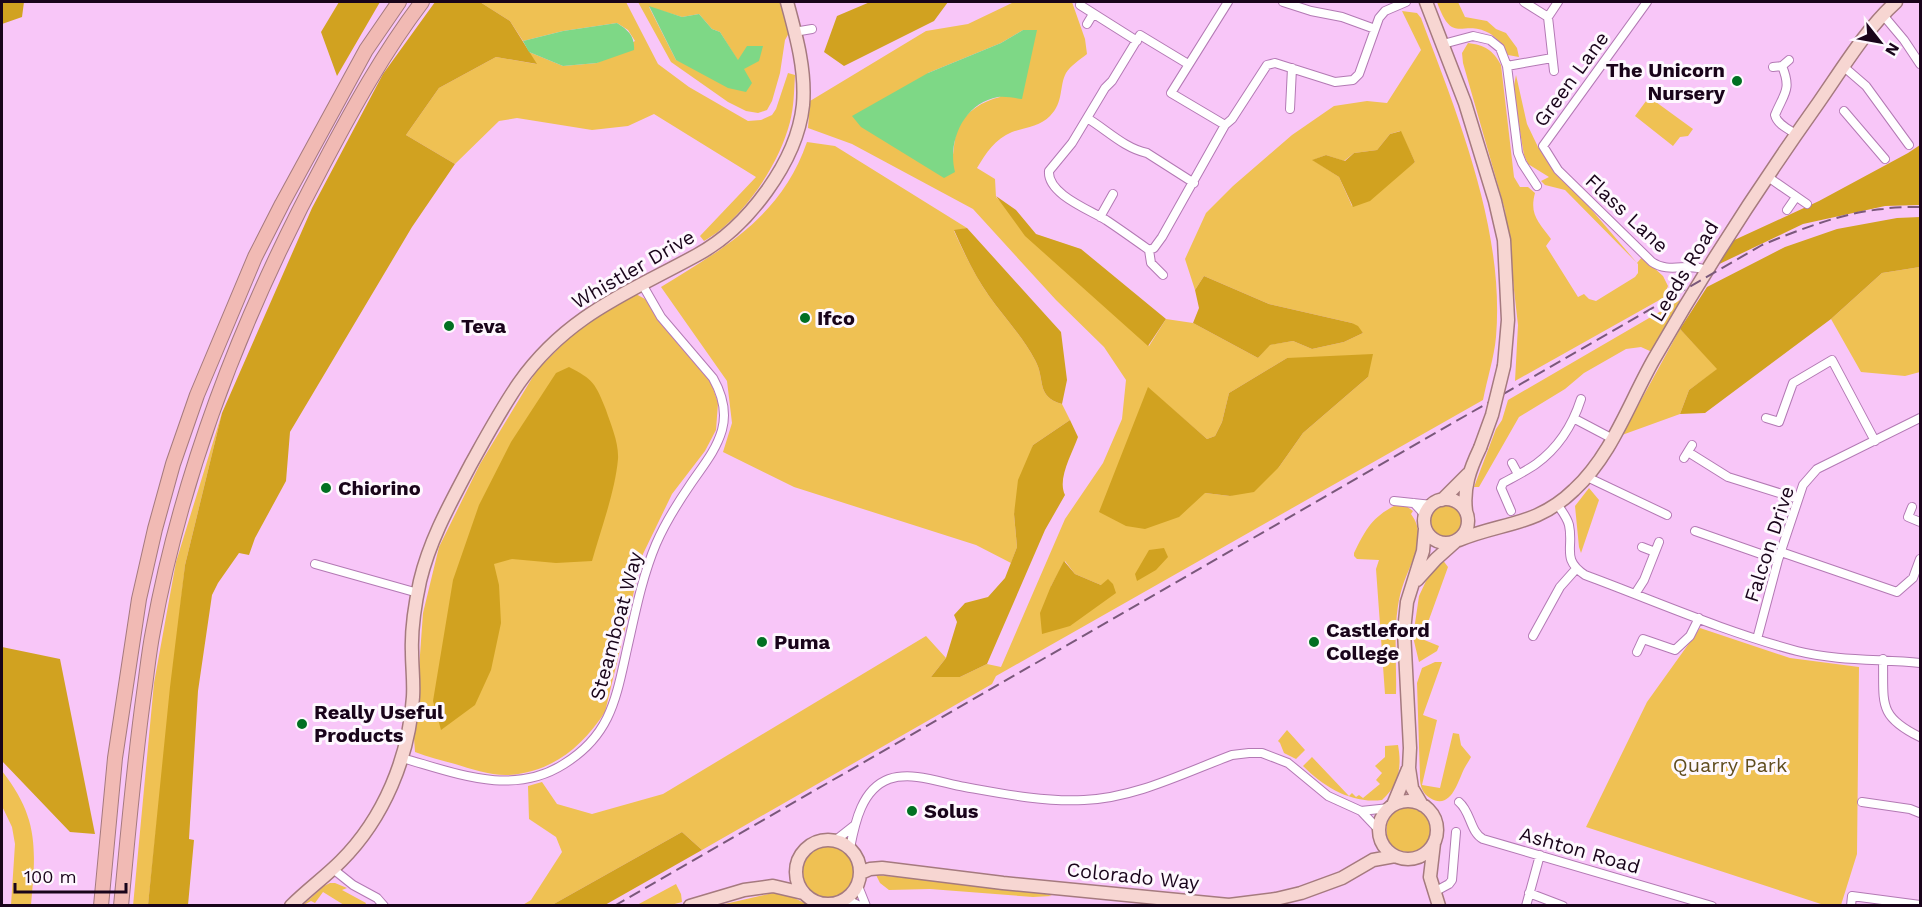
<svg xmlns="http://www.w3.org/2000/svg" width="1922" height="907" font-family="'Work Sans',sans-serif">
	<rect width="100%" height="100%" fill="#f8c6f8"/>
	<!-- green -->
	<path fill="#efc153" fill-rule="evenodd" d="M480 2H626L658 64 689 87 748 121 761 120 772 115 776 109 788 73 795 75C794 91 794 107 790 122 779 165 743 219 704 241L700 236 756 177 654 114 628 126 592 130 517 118 499 121 455 164 406 135 439 88 496 57 536 64 529 52 563 66 597 63 635 41 628 30 617 23 563 31 523 41 510 21Z
		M638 2H780L789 33 785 40 780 73 772 101 767 110 758 113 746 111 728 102 671 62ZM649 7 682 17 699 14 712 29 720 32 743 69 676 60Z
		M1014 2H1072L1085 39 1087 54C1081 59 1070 66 1066 73 1059 86 1064 102 1050 116 1041 126 1024 128 1012 132 995 139 986 153 977 168L995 179 996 197 1149 346 1166 319 1193 323 1258 358 1269 345 1293 341 1312 349 1344 342 1363 333 1352 323 1269 304 1204 276 1195 290 1185 259 1206 213 1233 186 1292 135 1334 106 1367 101 1387 103 1421 50 1402 11 1417 13 1421 18C1458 116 1505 231 1496 337 1494 358 1487 379 1483 400L996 676 992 684 702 850 682 832 552 905 521 906 531 900 562 852 556 837 529 819 528 786 542 782 557 804 592 814 663 794 926 636 946 658 931 677H960L987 664 1001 667 1065 519 1103 463 1122 419 1126 380 1104 347 1056 300 973 209 852 144 808 128 810 101 926 31 968 24ZM1023 30 1000 97C983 101 966 111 958 128 954 137 954 151 952 162L928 73 1001 43ZM1400 131 1415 162 1352 206 1339 177 1313 160 1326 155 1344 161 1354 153 1377 150 1390 134ZM1287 358 1368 377 1303 433 1279 467 1230 496 1205 493 1148 388 1207 439 1215 436 1222 422 1229 393ZM1065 561 1075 574 1101 585 1051 586Z
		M1437 2H1458L1465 17 1487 21 1496 29 1506 33 1517 48 1519 57 1508 55C1503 47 1498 38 1489 33 1462 18 1453 47 1437 2Z
		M1468 43C1485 45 1493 50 1501 65L1514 177 1520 187H1528L1535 193C1529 215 1539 222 1551 239L1546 246 1578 297 1584 294 1589 299 1596 301 1635 277 1638 273V264L1565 190 1545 185 1541 181 1549 177 1528 164 1524 155 1513 91 1516 75 1527 124 1538 147 1637 263 1642 257 1663 276 1668 286 1663 298 1515 381 1518 325 1505 210 1463 63 1462 53Z
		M1649 97 1693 129 1688 136 1680 137 1673 146 1635 116Z
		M807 142 835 146 967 228 954 231C964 253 975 276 989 296 1004 317 1023 337 1035 360 1046 380 1035 396 1062 404L1070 420 1033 445 1014 514 1017 547 1011 563 976 545 794 487 723 452 732 423 727 381 661 287C724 248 781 217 807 142Z
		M1920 267V372L1905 376 1861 372 1831 319 1882 273Z
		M634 293 645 299 703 370 712 385 718 403 716 430 705 451 672 494 643 554 605 712C582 747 552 772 509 775 492 776 471 769 455 764 441 760 428 757 415 752L414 738 423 613 439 547 480 464 537 370 576 331 617 302Z
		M1687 296 1652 352 1641 347 1626 349 1584 373 1565 389 1519 417 1479 487H1474L1496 429 1502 420 1508 400Z
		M1680 329 1718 369 1689 390 1680 414 1622 435Z
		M222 413 185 565 148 905 133 906 154 683 176 562Z
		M1589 488 1599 500 1581 553 1579 547 1575 506Z
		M1431 521a16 16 0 1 1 32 0a16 16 0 1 1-32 0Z
		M1394 506H1406L1413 511 1411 514C1429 538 1409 564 1402 588 1392 621 1397 659 1396 694H1385L1376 569 1379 560 1357 559 1354 556V553C1365 531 1371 518 1394 506Z
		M1442 559 1448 567 1422 639 1439 646 1437 651 1419 662 1413 637 1419 596 1426 581Z
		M1700 628 1790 658 1859 667 1857 854 1841 905H1824L1586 827 1647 702Z
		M1435 662H1442L1423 715 1437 720 1422 785 1440 788 1453 733 1459 734 1461 745 1471 757C1469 761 1466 765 1464 769 1458 781 1451 811 1430 798 1422 793 1420 786 1420 777L1417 683 1422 668Z
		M1287 730 1305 750 1296 759 1284 753 1280 743 1278 741Z
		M1398 745C1402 767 1399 785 1382 800 1352 804 1324 787 1303 766L1312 757 1349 796 1352 793 1356 797 1359 795 1363 798 1380 784 1376 780 1382 773 1375 766 1385 757V746Z
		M2 771C39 818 36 849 31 905H11L15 844 12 827 2 806Z
		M1410 806C1440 810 1437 853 1408 852 1379 851 1379 809 1410 806Z
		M803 872a26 26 0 1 1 52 0a26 26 0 1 1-52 0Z
		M876 875 1033 890 1052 896 1033 897 930 889 889 890 880 883Z
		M330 883H335L347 888 342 890 366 903 365 905H344L323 892 315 903 311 901 302 906 324 886Z
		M676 884 681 894 682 902 671 905H637Z
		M773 893 792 897 809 905 716 906Z"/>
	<!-- forest -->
	<path fill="#d1a220" d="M2 2H24L22 17 2 24Z
		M339 2H380L337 76 321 32Z
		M435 2H480L510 21 537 64 496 57 439 88 406 135 455 164 412 227 290 432 286 481 255 538 249 555 239 553 218 583 212 595 198 691 189 839 194 840 188 905H148L170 687 185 565 222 413 312 208 383 74Z
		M870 2H948L934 21 844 66 824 52 837 16Z
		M1401 131 1415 162 1370 201 1353 207 1339 177 1312 160 1326 155 1345 161 1354 153 1377 150 1390 134Z
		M1920 145V205L1885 206 1803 224 1711 268 1730 242 1819 201 1908 153Z
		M996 196 1016 210 1036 234 1081 249 1166 319 1148 346 1025 236Z
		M1920 217V267L1882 273 1831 319 1705 413 1680 414 1689 390 1717 369 1680 329 1707 287 1785 247 1837 229 1897 218Z
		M967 228 1061 332 1067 380 1062 404C1035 396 1046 380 1035 360 1023 337 1004 317 989 296 975 276 964 253 954 230Z
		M1204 276 1269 304 1352 323 1358 326 1363 333 1344 342 1312 349 1293 341 1270 345 1258 358 1193 323 1199 308 1195 290Z
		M1373 354 1368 377 1303 433 1279 467 1254 492 1230 496 1205 493 1179 517 1145 529 1126 526 1099 512 1148 387 1207 439 1215 436 1222 422 1229 393 1287 358Z
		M569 367C593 379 596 384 606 410 611 425 619 443 618 459 615 492 601 529 592 561L556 563 512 559 494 564 499 585 501 623 491 670 475 705 441 730 433 701 453 580 479 505 511 442 556 373Z
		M1070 420 1078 437C1072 454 1057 479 1065 495L1045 530 987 664 960 677H931L946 658 957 622 954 615 965 603 988 597 1005 578 1017 547 1014 514 1018 480 1033 445Z
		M1164 548 1168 557 1156 570 1137 581 1135 574 1149 550Z
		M1064 561 1075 574 1101 585 1108 579 1113 584 1116 593 1070 626 1042 634 1040 613 1051 586Z
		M2 647 60 659 95 834 70 832 2 761Z
		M682 832 702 850 605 905H552Z"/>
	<!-- water -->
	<path fill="#7ed886" d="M649 6 682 17 699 14 712 29 720 32 738 60 747 46H763L759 61 744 69 752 83 746 92 728 88 676 60Z
		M617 23C628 30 635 36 634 50L597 63 563 66 529 52 523 41 563 31Z
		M1023 30H1037L1022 99C1014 98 1005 96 998 97 964 103 947 141 955 172L944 178 861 127 852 116 928 73 1001 43Z"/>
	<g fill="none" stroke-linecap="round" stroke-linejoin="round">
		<defs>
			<path id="minor" d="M1283 2 1311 11 1342 17 1375 29
				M1524 2 1548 17 1554 71
				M1647 2 1543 146 1558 170 1652 262C1669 274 1688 262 1706 270
				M1080 5 1137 41
				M1883 15 1904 40 1920 64
				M1548 17 1558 2
				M1087 24 1093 14
				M794 32 812 29
				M1443 44 1473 36 1490 40 1500 48 1507 66 1518 153 1522 163 1537 186
				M1507 66 1552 58
				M1782 66C1792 90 1784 93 1775 115 1777 124 1788 129 1796 134
				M1773 67 1782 66 1789 60
				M1844 67 1866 86 1909 145
				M1290 109 1292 68
				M1844 111 1885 159
				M1087 118C1107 130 1124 148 1147 153L1194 183
				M1225 125 1171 93 1228 2
				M1768 177 1807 204
				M1787 210 1796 197
				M1100 217 1113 194
				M1149 250 1154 248 1162 237 1225 125 1232 119 1267 65 1275 63 1335 82 1353 80 1359 74 1379 18 1385 11 1406 2
				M1149 250C1135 240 1121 230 1106 220 1090 210 1047 194 1049 171L1072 143 1105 88 1112 81 1140 35 1188 64
				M1149 250 1151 263 1163 275
				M1766 418 1779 422 1793 383 1832 360 1875 441
				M1575 419 1613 439
				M1688 452 1728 477 1798 499
				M1684 458 1692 445
				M1512 463 1518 474
				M1587 477 1667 515
				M1394 501 1432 505
				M1414 503 1425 515
				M1557 504C1561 510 1567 517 1569 525 1574 548 1561 559 1585 575 1655 601 1725 632 1797 651 1837 661 1880 659 1920 663
				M1912 507 1908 517 1920 522
				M1511 511 1501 488 1503 483C1514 477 1526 471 1536 464 1558 448 1573 424 1581 399
				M1695 531 1778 560
				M1642 547 1655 552
				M1781 552 1897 592 1913 578 1920 559
				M315 564 418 593
				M1635 594 1644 580 1659 542
				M1533 636 1560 587 1576 569
				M1757 639 1778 560 1803 485 1817 469 1920 418
				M1637 652 1643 639 1675 650 1690 636 1699 618
				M1883 659C1884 703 1877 716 1920 737
				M402 758C456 773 512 797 564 764 611 735 616 698 627 649 635 614 642 577 656 544 665 523 677 504 690 485 702 467 716 451 722 430 727 412 722 394 713 378L661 317 642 284
				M1459 802C1471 812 1470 832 1483 839L1712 906
				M1862 802 1910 809 1920 813
				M1361 811 1389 808
				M836 840 855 825
				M850 848C855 822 862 789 889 779 913 771 942 783 965 787 1004 794 1044 802 1084 800 1135 798 1184 773 1232 755L1249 753H1262L1288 763 1328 796 1361 811 1379 830
				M333 869 353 885 377 898 384 906
				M858 886 866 906
				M1436 891 1449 884 1452 880 1456 832
				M1529 893 1563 906
				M846 899 860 906
				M816 902 817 906
				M838 906 841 902
				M1526 906 1540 855
				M1851 906 1852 896 1920 905"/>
			<path id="primary" d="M1426 2 1465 103 1495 201 1504 240 1508 320 1504 366
				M1424 521a22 22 0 1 1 44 0a22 22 0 1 1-44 0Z
				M1442 500 1468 474
				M1466 511C1463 488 1470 469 1480 448
				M1459 540C1503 522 1537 526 1574 490 1612 455 1629 403 1654 359 1705 270 1760 185 1819 102 1842 69 1866 29 1896 2
				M1417 580 1436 559 1455 542
				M1379 830a29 29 0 1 1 58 0a29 29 0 1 1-58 0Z
				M1393 805 1408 769
				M1422 805 1412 788 1409 768 1410 748 1404 631 1407 602 1423 551 1425 529
				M796 872a32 32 0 1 1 64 0a32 32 0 1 1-64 0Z
				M1434 843 1430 877 1439 906
				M861 873 870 869 882 868 1003 883 1229 905 1276 899 1301 893 1342 878 1373 860 1395 856
				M291 906C307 890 325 877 341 861 384 818 409 757 413 697 414 682 412 667 412 652 411 629 415 604 420 581 430 539 451 502 471 464 486 437 501 409 519 383 567 315 628 293 697 255 747 228 797 162 803 105 806 70 796 35 787 2
				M690 906 744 890 773 886 803 893"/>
			<path id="motorway" d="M101 906 115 758 139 599 155 529 173 464 197 395 255 257 282 204 366 50 399 2
				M121 906C128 835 134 764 144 693 147 672 149 651 153 631 183 467 245 310 324 163 353 108 384 52 422 2"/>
		</defs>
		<!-- minor casing -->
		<use href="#minor" stroke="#b379b4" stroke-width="10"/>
		<!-- primary casing -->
		<use href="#primary" stroke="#a57a7e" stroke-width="15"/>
		<!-- motorway casing -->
		<use href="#motorway" stroke="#a57a7e" stroke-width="16"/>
		<!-- minor -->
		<use href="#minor" stroke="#fff" stroke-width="8"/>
		<!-- primary -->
		<use href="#primary" stroke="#f7d6d2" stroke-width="12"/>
		<!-- motorway -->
		<use href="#motorway" stroke="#f1bab4" stroke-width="14"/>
		<!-- rail -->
		<path stroke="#7a587b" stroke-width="2" stroke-dasharray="12 6" stroke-linecap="butt" d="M614 906 1762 245C1801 229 1841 213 1883 209 1895 207 1908 207 1920 207"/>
		<defs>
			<path id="primary-bridge" d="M1480 448 1492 415 1504 366"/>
		</defs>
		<!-- primary-bridge casing -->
		<use href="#primary-bridge" stroke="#a57a7e" stroke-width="15" stroke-linecap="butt"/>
		<!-- primary-bridge -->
		<use href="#primary-bridge" stroke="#f7d6d2" stroke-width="12"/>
	</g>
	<!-- markers -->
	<g fill="#017022" stroke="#fef8fe" stroke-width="2">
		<circle cx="1737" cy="81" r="6"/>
		<circle cx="805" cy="318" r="6"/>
		<circle cx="449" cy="326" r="6"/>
		<circle cx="326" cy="488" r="6"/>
		<circle cx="762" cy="642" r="6"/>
		<circle cx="1314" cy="642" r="6"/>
		<circle cx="302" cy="724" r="6"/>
		<circle cx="912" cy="811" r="6"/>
	</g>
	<g text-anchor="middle" stroke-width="6" stroke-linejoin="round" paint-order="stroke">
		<!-- poi labels -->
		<g font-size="20" font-weight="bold" fill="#19041a" stroke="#fef8fe" text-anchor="start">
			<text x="1725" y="77" text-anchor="end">The Unicorn<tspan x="1725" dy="23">Nursery</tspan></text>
			<text x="817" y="325">Ifco</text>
			<text x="461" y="333">Teva</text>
			<text x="338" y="495">Chiorino</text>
			<text x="1326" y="637">Castleford<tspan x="1326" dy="23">College</tspan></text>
			<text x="774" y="649">Puma</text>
			<text x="314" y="719">Really Useful<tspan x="314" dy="23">Products</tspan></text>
			<text x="924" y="818">Solus</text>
		</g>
		<!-- street labels -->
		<g font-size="20" fill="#19041a" stroke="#fef8fe">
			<text transform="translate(1571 79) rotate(-54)" y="7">Green Lane</text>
			<text transform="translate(1627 213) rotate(43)" y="7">Flass Lane</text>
			<text transform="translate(633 269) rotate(-30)" y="7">Whistler Drive</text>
			<text transform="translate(1684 271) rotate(-59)" y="7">Leeds Road</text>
			<text transform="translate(1769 544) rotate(-72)" y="7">Falcon Drive</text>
			<text transform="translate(616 626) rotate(-75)" y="7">Steamboat Way</text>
			<text transform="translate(1580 850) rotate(16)" y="7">Ashton Road</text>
			<text transform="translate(1133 876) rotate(6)" y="7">Colorado Way</text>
		</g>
		<!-- park labels -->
		<g font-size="20" fill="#604d1e" stroke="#fef8fe">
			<text x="1730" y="772">Quarry Park</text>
		</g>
	</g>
	<!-- border -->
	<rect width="1922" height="907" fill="none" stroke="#19041a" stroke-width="6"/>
	<!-- north arrow -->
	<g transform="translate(1880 42) rotate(121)" stroke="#fef8fe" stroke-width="4.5" paint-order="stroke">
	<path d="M0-4.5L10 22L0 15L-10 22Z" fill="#19041a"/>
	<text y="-9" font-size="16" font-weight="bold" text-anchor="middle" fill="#19041a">N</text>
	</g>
	<!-- scale -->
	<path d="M15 883v9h111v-9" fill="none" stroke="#19041a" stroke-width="3"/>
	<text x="24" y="883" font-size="18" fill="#19041a" stroke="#fef8fe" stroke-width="4.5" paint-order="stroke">100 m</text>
</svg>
